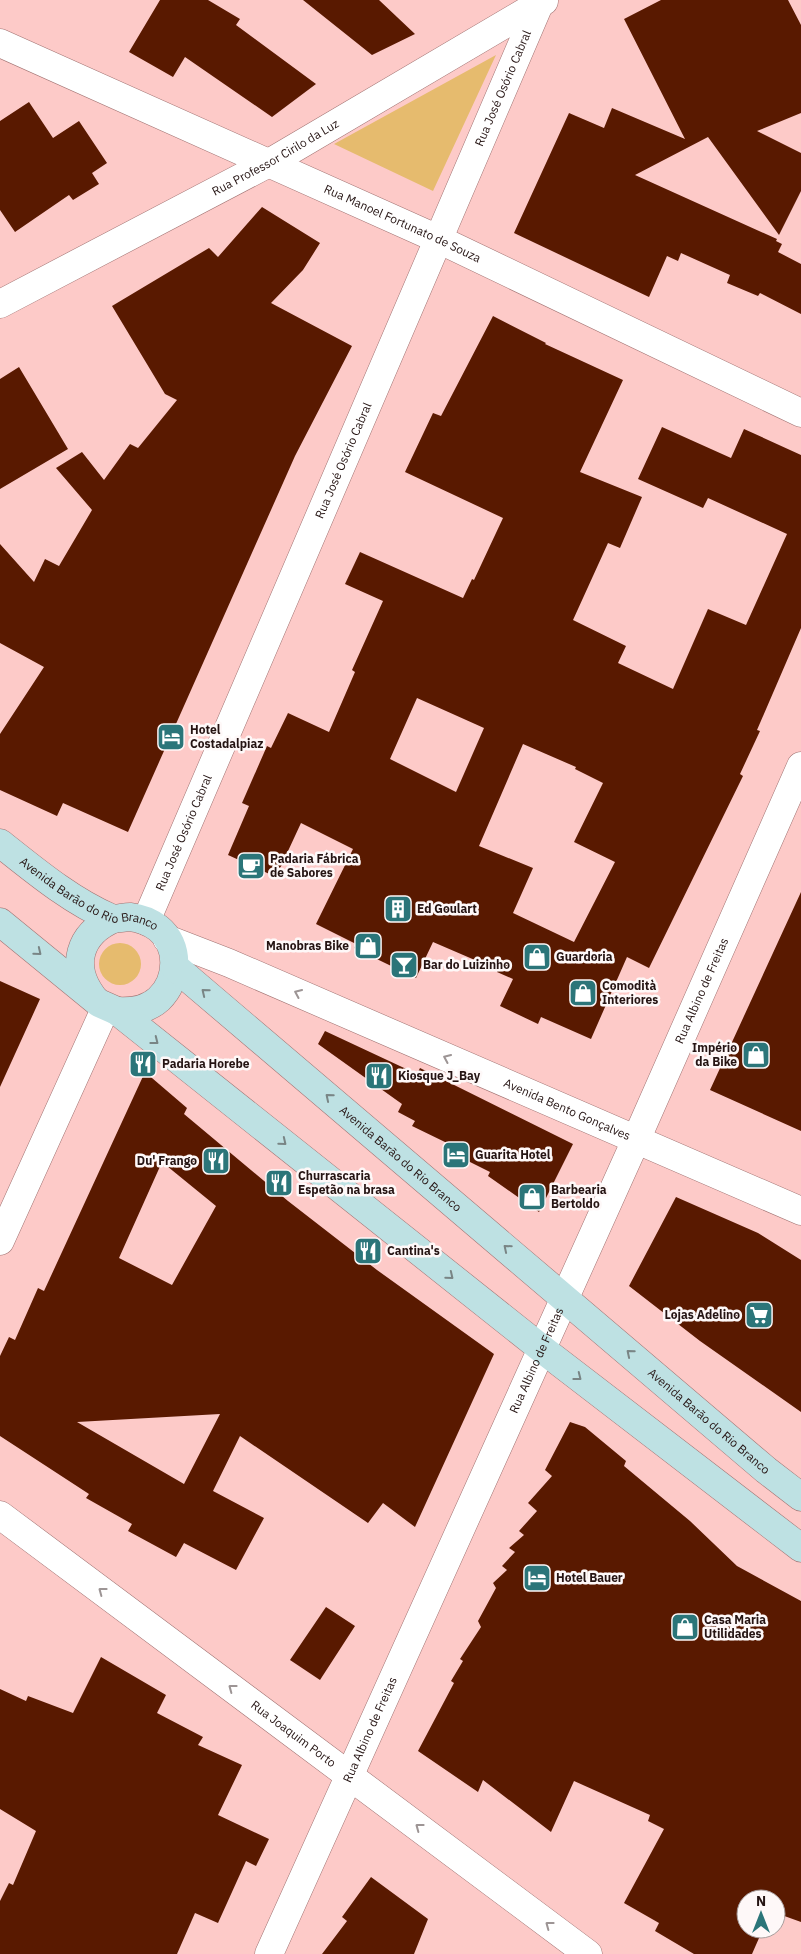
<svg xmlns="http://www.w3.org/2000/svg" width="801" height="1954" font-family="'IBM Plex Sans',sans-serif">
	<rect width="100%" height="100%" fill="#fdcac8"/>
	<!-- green -->
	<path fill="#e6bb6e" d="M496 55 433 191 334 144Z
		M99 964a21 21 0 1 1 42 0a21 21 0 1 1-42 0Z"/>
	<!-- building -->
	<path fill="#591900" fill-rule="evenodd" d="M160 0H208L240 19 236 25 316 84 272 117 185 57 173 77 129 52Z
		M303 0H379L415 34 372 55Z
		M661 0H788L801 25V113L757 131 801 153V191L779 235 708 137 635 175 777 239 776 241 782 244 778 252 801 264V314L760 293 758 296 727 283 730 275 681 253 678 261 667 256 649 297 514 233 569 113 604 128 612 108 685 139 624 19Z
		M29 102 53 138 79 121 107 163 92 173 99 184 73 200 69 195 15 232 0 210V121Z
		M262 207 320 243 303 270 271 303 352 346 295 456 128 832 63 803 57 816 0 790V734L44 667 0 643V544L34 582 45 559 59 566 92 510 56 468 82 452 104 480 130 444 138 448 177 400 165 394 112 306 209 248 218 257Z
		M493 316 546 343 545 344 623 380 580 472 642 497 620 548 608 543 573 620 626 646 618 663 673 689 708 609 746 625 787 534 708 498 703 508 638 479 662 427 731 458 744 429 801 455V628L757 730 760 731 740 774 743 776 649 968 627 957 591 1039 541 1017 538 1024 500 1006 513 979 497 972 498 970 433 942 416 978 354 948 356 944 316 924 353 849 301 823 276 877 228 855 249 806 242 803 267 746 271 748 288 713 329 732 355 672 352 670 383 601 345 584 360 552 463 598 472 579 474 580 503 518 405 472 433 413 441 416ZM417 698 484 728 456 792 390 759ZM523 744 576 767 575 769 603 783 574 842 615 862 574 942 513 913 533 868 479 846Z
		M19 367 68 449 0 489V379Z
		M801 892V1131L710 1090Z
		M0 981 40 999 0 1087Z
		M325 1031 417 1074 420 1068 573 1144 539 1212 488 1176 490 1172 444 1149 447 1143 412 1126 415 1121 398 1112 402 1104 318 1044Z
		M145 1072 187 1108 184 1114 288 1201 377 1270 494 1354 415 1527 383 1503 368 1523 240 1436 213 1491 264 1518 236 1570 184 1543 176 1557 128 1531 132 1524 86 1498 89 1494 0 1436V1356L9 1337 15 1340 38 1288 44 1291ZM162 1162 216 1206 172 1285 119 1258ZM220 1414 184 1484 77 1422Z
		M676 1197 758 1233 801 1260V1412L700 1341 629 1286Z
		M570 1422 585 1427 626 1461 624 1466 690 1521 737 1566 801 1601V1922L776 1913V1899H746V1929H763L752 1954H694L655 1931 659 1923 624 1903 664 1829 648 1821 650 1815 574 1781 551 1832 483 1780 478 1792 418 1751 454 1683 451 1681 463 1661 460 1659 481 1627 478 1621 496 1588 493 1583 507 1570 502 1566 515 1552 509 1548 524 1535 519 1531 537 1511 528 1503 552 1476 545 1470Z
		M326 1607 355 1626 320 1680 290 1660Z
		M101 1657 166 1695 157 1713 203 1737 198 1745 242 1765 218 1815 269 1839 256 1866 246 1861 218 1923 195 1913 177 1954H0V1901L9 1883 13 1885 36 1831 0 1809V1689L26 1701 28 1696 73 1713Z
		M371 1877 428 1919 414 1954H322L347 1921 342 1917Z"/>
	<g fill="none" stroke-linecap="round" stroke-linejoin="round">
		<defs>
			<g id="minor">
				<path id="s1" d="M0 43 438 239 801 413"/>
				<path id="s2" d="M0 304 269 163 544 1"/>
				<path id="s3" d="M146 921 541 0"/>
				<path id="s4" d="M167 939 229 963 801 1211"/>
				<path id="s5" d="M0 1515 588 1954"/>
				<path id="s6" d="M269 1954 636 1140 801 766"/>
			</g>
			<path id="tertiary" d="M0 1241 106 1007"/>
			<g id="secondary">
				<path id="s7" d="M0 843C34 870 71 901 111 918 116 920 123 917 130 917 139 918 150 922 158 928 180 945 179 980 159 999 147 1010 133 1012 117 1011"/>
				<path d="M0 922 99 1003 117 1011 542 1349 801 1548"/>
				<path id="s8" d="M175 967 766 1470 801 1497"/>
				<path d="M92 996C70 966 79 934 113 919"/>
			</g>
		</defs>
		<!-- minor casing -->
		<use href="#minor" stroke="#a17372" stroke-width="29"/>
		<!-- tertiary casing -->
		<use href="#tertiary" stroke="#a17372" stroke-width="29"/>
		<!-- secondary casing -->
		<use href="#secondary" stroke="#a17372" stroke-width="29"/>
		<!-- minor -->
		<use href="#minor" stroke="#fff" stroke-width="28"/>
		<!-- tertiary -->
		<use href="#tertiary" stroke="#fff" stroke-width="28"/>
		<!-- secondary -->
		<use href="#secondary" stroke="#bee1e3" stroke-width="28"/>
	</g>
	<!-- one-way arrows -->
	<defs><path id="oneway-chevron" d="M-2-3.5L2.5 0L-2 3.5" fill="none" stroke-width="1.6" stroke-linecap="round" stroke-linejoin="round" transform="scale(1.25)"/></defs>
	<g stroke="#798585">
		<use href="#oneway-chevron" transform="translate(38 952) rotate(39)"/>
		<use href="#oneway-chevron" transform="translate(205 992) rotate(-141)"/>
		<use href="#oneway-chevron" transform="translate(155 1041) rotate(38)"/>
		<use href="#oneway-chevron" transform="translate(329 1097) rotate(-140)"/>
		<use href="#oneway-chevron" transform="translate(283 1142) rotate(39)"/>
		<use href="#oneway-chevron" transform="translate(507 1248) rotate(-140)"/>
		<use href="#oneway-chevron" transform="translate(450 1276) rotate(39)"/>
		<use href="#oneway-chevron" transform="translate(630 1353) rotate(-140)"/>
		<use href="#oneway-chevron" transform="translate(578 1377) rotate(38)"/>
	</g>
	<g stroke="#9d9595">
		<use href="#oneway-chevron" transform="translate(298 993) rotate(-156)"/>
		<use href="#oneway-chevron" transform="translate(447 1058) rotate(-156)"/>
		<use href="#oneway-chevron" transform="translate(102 1591) rotate(-143)"/>
		<use href="#oneway-chevron" transform="translate(232 1688) rotate(-143)"/>
		<use href="#oneway-chevron" transform="translate(419 1827) rotate(-143)"/>
		<use href="#oneway-chevron" transform="translate(549 1925) rotate(-143)"/>
	</g>
	<!-- icons -->
	<defs>
		<symbol id="hotel-square" viewBox="-11 -11 22 22"><rect x="-9" y="-9" width="18" height="18" rx="4" fill="#2b7579" stroke="#fef8f8"/><path d="M-6-4.5h1.5V1H6V5H4.5V3h-9V5H-6ZM-4 0a1.8 1.8 0 1 1 3.6 0ZM.5 0V-2.5h3Q6-2.5 6 0Z" fill="#fff"/></symbol>
		<symbol id="cafe-square" viewBox="-11 -11 22 22"><rect x="-9" y="-9" width="18" height="18" rx="4" fill="#2b7579" stroke="#fef8f8"/><path d="M-5.5-4.5H6V0H3Q3 3.5 0 3.5H-2.5Q-5.5 3.5-5.5 0ZM3-3.2v2h1.7v-2ZM-6 4.5H4V6H-6Z" fill="#fff"/></symbol>
		<symbol id="building-square" viewBox="-11 -11 22 22"><rect x="-9" y="-9" width="18" height="18" rx="4" fill="#2b7579" stroke="#fef8f8"/><path d="M-4-6H4V6H1V3H-1V6H-4ZM-2.5-4.3h1.7v1.8h-1.7ZM.8-4.3h1.7v1.8H.8ZM-2.5-1h1.7V.8h-1.7ZM.8-1h1.7V.8H.8Z" fill="#fff"/></symbol>
		<symbol id="shop-square" viewBox="-11 -11 22 22"><rect x="-9" y="-9" width="18" height="18" rx="4" fill="#2b7579" stroke="#fef8f8"/><path d="M-5-2.5h2.3a2.7 3.5 0 0 1 5.4 0H5L5.5 6h-11ZM-1.5-2.5h3a1.5 2.3 0 0 0-3 0Z" fill="#fff"/></symbol>
		<symbol id="bar-square" viewBox="-11 -11 22 22"><rect x="-9" y="-9" width="18" height="18" rx="4" fill="#2b7579" stroke="#fef8f8"/><path d="M-6-5H6L.8 .8V4.5H3.5V6h-7V4.5H-.8V.8Z" fill="#fff"/></symbol>
		<symbol id="restaurant-square" viewBox="-11 -11 22 22"><rect x="-9" y="-9" width="18" height="18" rx="4" fill="#2b7579" stroke="#fef8f8"/><path d="M-5-6h1v4h1v-4h1v4h1v-4h1v5L-1.5 .5V6h-2V.5L-5-1ZM5-6V6H3V1.5H1.5Q1.5-4 5-6Z" fill="#fff"/></symbol>
		<symbol id="supermarket-square" viewBox="-11 -11 22 22"><rect x="-9" y="-9" width="18" height="18" rx="4" fill="#2b7579" stroke="#fef8f8"/><path d="M-6-5.5h2.5l.6 2H6L4.5 2H-2.5L-4.4-4H-6ZM-1.5 3.2a1.3 1.3 0 1 0 .1 0ZM3 3.2a1.3 1.3 0 1 0 .1 0Z" fill="#fff"/></symbol>
	</defs>
	<g fill-rule="evenodd">
		<use href="#hotel-square" x="155" y="721" width="32" height="32"/>
		<use href="#cafe-square" x="235" y="850" width="32" height="32"/>
		<use href="#building-square" x="382" y="893" width="32" height="32"/>
		<use href="#shop-square" x="352" y="930" width="32" height="32"/>
		<use href="#shop-square" x="521" y="941" width="32" height="32"/>
		<use href="#bar-square" x="388" y="949" width="32" height="32"/>
		<use href="#shop-square" x="567" y="977" width="32" height="32"/>
		<use href="#shop-square" x="740" y="1039" width="32" height="32"/>
		<use href="#restaurant-square" x="127" y="1048" width="32" height="32"/>
		<use href="#restaurant-square" x="363" y="1060" width="32" height="32"/>
		<use href="#hotel-square" x="440" y="1139" width="32" height="32"/>
		<use href="#restaurant-square" x="200" y="1145" width="32" height="32"/>
		<use href="#restaurant-square" x="263" y="1167" width="32" height="32"/>
		<use href="#shop-square" x="516" y="1181" width="32" height="32"/>
		<use href="#restaurant-square" x="352" y="1235" width="32" height="32"/>
		<use href="#supermarket-square" x="743" y="1299" width="32" height="32"/>
		<use href="#hotel-square" x="521" y="1562" width="32" height="32"/>
		<use href="#shop-square" x="669" y="1611" width="32" height="32"/>
	</g>
	<g text-anchor="middle" stroke-width="5" stroke-linejoin="round" paint-order="stroke">
		<!-- street labels -->
		<g font-size="12" fill="#251413" stroke="#fef8f8">
			<text dy="4" stroke="none"><textPath href="#s3" startOffset="906">Rua José Osório Cabral</textPath></text>
			<text dy="4" stroke="none"><textPath href="#s2" startOffset="312">Rua Professor Cirilo da Luz</textPath></text>
			<text dy="4" stroke="none"><textPath href="#s1" startOffset="441">Rua Manoel Fortunato de Souza</textPath></text>
			<text dy="4" stroke="none"><textPath href="#s3" startOffset="501">Rua José Osório Cabral</textPath></text>
			<text dy="4" stroke="none"><textPath href="#s3" startOffset="96">Rua José Osório Cabral</textPath></text>
			<text dy="4" stroke="none"><textPath href="#s7" startOffset="105">Avenida Barão do Rio Branco</textPath></text>
			<text dy="4" stroke="none"><textPath href="#s6" startOffset="1056">Rua Albino de Freitas</textPath></text>
			<text dy="4" stroke="none"><textPath href="#s4" startOffset="435">Avenida Bento Gonçalves</textPath></text>
			<text dy="4" stroke="none"><textPath href="#s8" startOffset="296">Avenida Barão do Rio Branco</textPath></text>
			<text dy="4" stroke="none"><textPath href="#s6" startOffset="651">Rua Albino de Freitas</textPath></text>
			<text dy="4" stroke="none"><textPath href="#s8" startOffset="701">Avenida Barão do Rio Branco</textPath></text>
			<text dy="4" stroke="none"><textPath href="#s6" startOffset="246">Rua Albino de Freitas</textPath></text>
			<text dy="4" stroke="none"><textPath href="#s5" startOffset="366">Rua Joaquim Porto</textPath></text>
		</g>
		<!-- poi labels -->
		<g font-size="12" font-weight="bold" fill="#251413" stroke="#fef8f8" text-anchor="start">
			<text x="190" y="734">Hotel<tspan x="190" dy="14">Costadalpiaz</tspan></text>
			<text x="270" y="863">Padaria Fábrica<tspan x="270" dy="14">de Sabores</tspan></text>
			<text x="417" y="913">Ed Goulart</text>
			<text x="349" y="950" text-anchor="end">Manobras Bike</text>
			<text x="556" y="961">Guardoria</text>
			<text x="423" y="969">Bar do Luizinho</text>
			<text x="602" y="990">Comodità<tspan x="602" dy="14">Interiores</tspan></text>
			<text x="737" y="1052" text-anchor="end">Império<tspan x="737" dy="14">da Bike</tspan></text>
			<text x="162" y="1068">Padaria Horebe</text>
			<text x="398" y="1080">Kiosque J_Bay</text>
			<text x="475" y="1159">Guarita Hotel</text>
			<text x="197" y="1165" text-anchor="end">Du' Frango</text>
			<text x="298" y="1180">Churrascaria<tspan x="298" dy="14">Espetão na brasa</tspan></text>
			<text x="551" y="1194">Barbearia<tspan x="551" dy="14">Bertoldo</tspan></text>
			<text x="387" y="1255">Cantina's</text>
			<text x="740" y="1319" text-anchor="end">Lojas Adelino</text>
			<text x="556" y="1582">Hotel Bauer</text>
			<text x="704" y="1624">Casa Maria<tspan x="704" dy="14">Utilidades</tspan></text>
		</g>
	</g>
	<!-- north arrow -->
	<g transform="translate(761 1914)"><circle r="24" fill="#fef8f8" stroke="#a79d9c"/>
	<path d="M0-4L9 19L0 12L-9 19Z" fill="#2b7579"/>
	<text y="-8" font-size="14" font-weight="bold" text-anchor="middle" fill="#251413">N</text>
	</g>
</svg>
